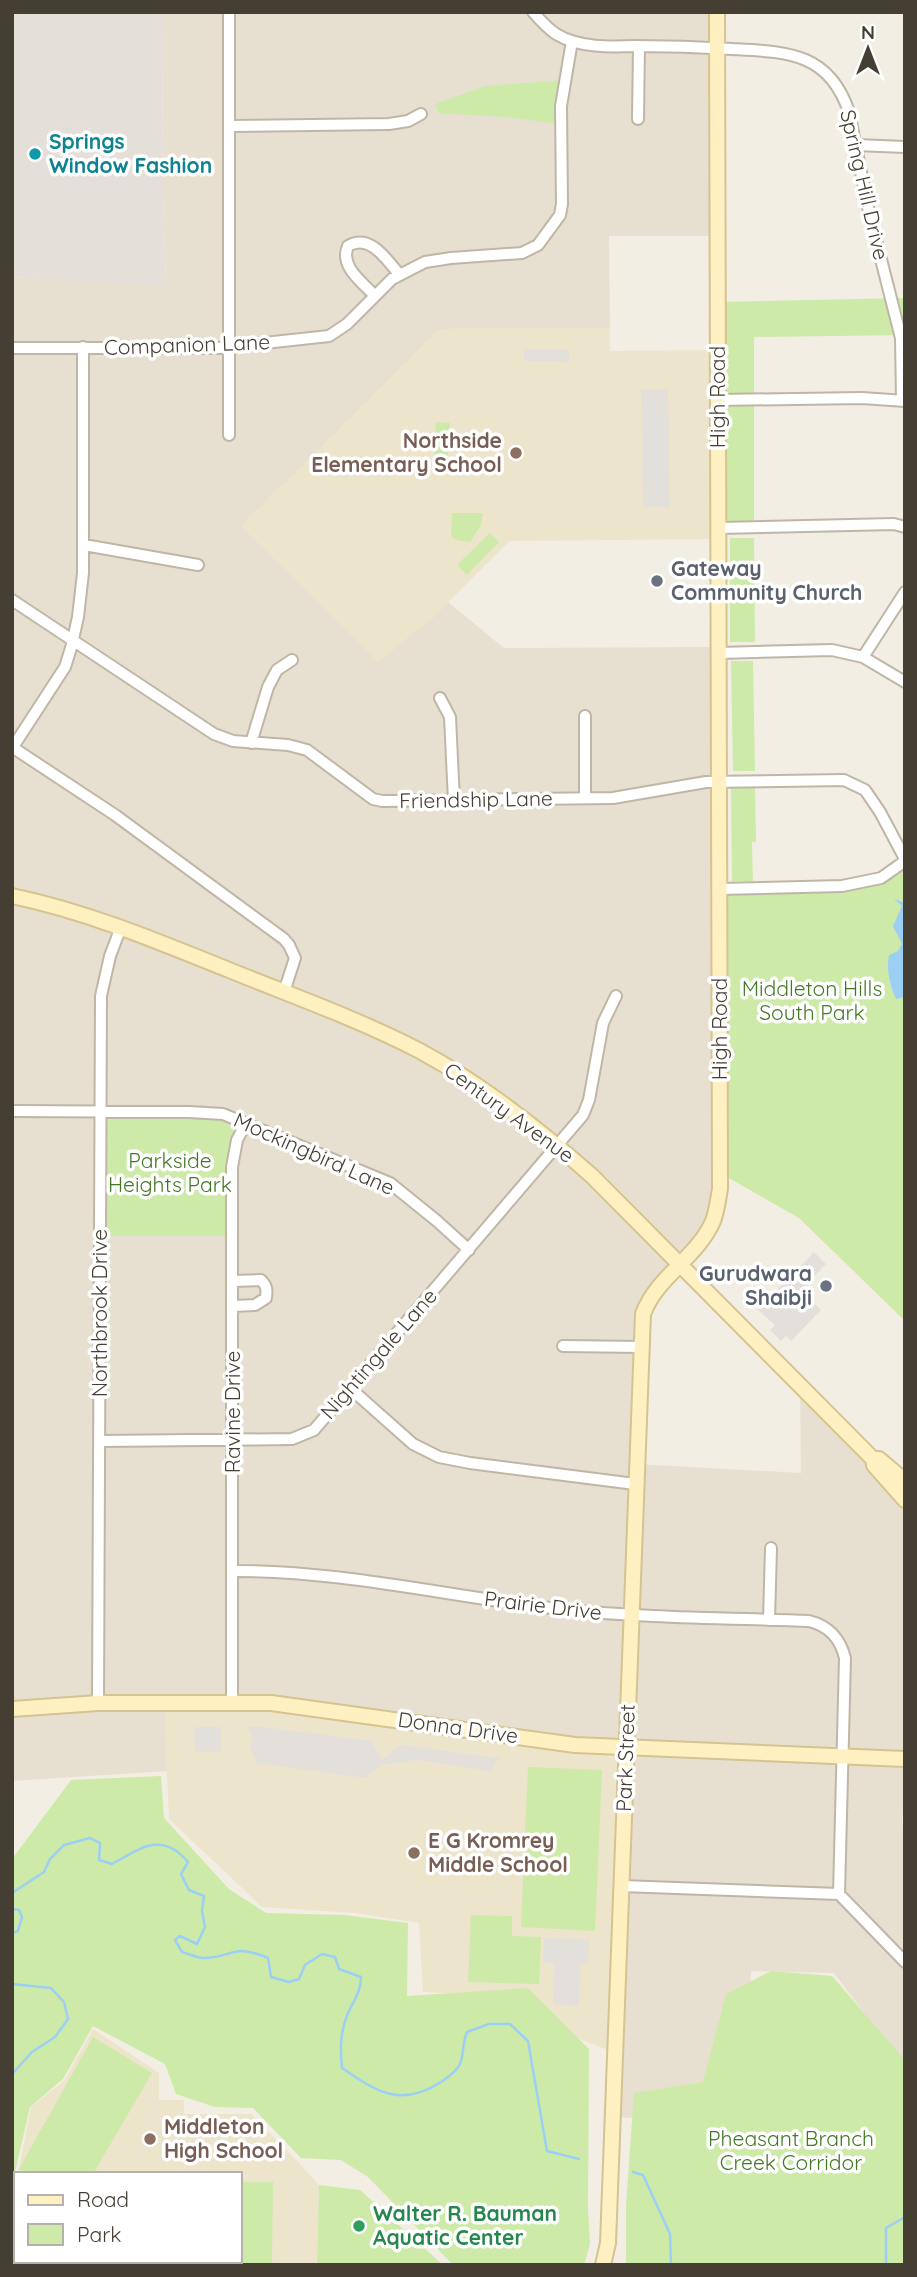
<svg xmlns="http://www.w3.org/2000/svg" width="917" height="2277" font-family="Quicksand,sans-serif">
	<rect width="100%" height="100%" fill="#f3eee3"/>
	<!-- residential -->
	<path fill="#e7e0d1" d="M162 12H717L718 236H609L610 328 439 329 432 618 448 602 504 648 719 647 716 1211 648 1300 637 1464 801 1473 800 1386 905 1500V1815H902L905 1863V2067L834 1973 751 1971 746 2123 613 2117 622 1886 165 1703 167 1771 12 1781V277L166 285 163 194Z"/>
	<!-- industrial -->
	<path fill="#e5dfd9" d="M12 12H162L163 194 166 286 12 277Z"/>
	<!-- education -->
	<path fill="#ede4cc" d="M610 328V351L718 350 719 539 510 541 432 618 378 662 241 526 439 329Z
		M164 1703H232L626 1749 615 2053 469 1994 423 1992 419 1923 355 1913 262 1907 169 1819Z
		M93 2029 159 2073V2100H184V2114H251L300 2164 319 2185 317 2265H12V2200L16 2188V2261H240V2174H18L31 2107 64 2081Z"/>
	<!-- green -->
	<path fill="#cdeaa9" d="M564 80 560 124 504 117 438 113 435 104 485 86Z
		M905 298V335L754 337V526L719 528 718 302Z
		M436 422 450 423 447 470 434 469Z
		M452 513H483L481 525 470 542 456 540 451 536Z
		M490 533 499 542 467 575 458 566 460 562Z
		M730 538H754L755 642H730Z
		M731 661H753L755 771H733Z
		M731 786H755L756 842H752L753 881H732Z
		M905 861V1321L799 1218 720 1173 719 889 881 878Z
		M100 1112H189L246 1123 237 1140 233 1236H100Z
		M528 1767 602 1770 595 1931 521 1927Z
		M161 1776 164 1818 229 1889 266 1913 344 1915 408 1923 407 1996 528 1988 589 2049 588 2208 590 2244 584 2265H453L368 2177 341 2160 301 2158 253 2108 215 2107 176 2094 165 2064 93 2026 63 2079 30 2107 12 2185V1859L71 1780Z
		M471 1915 512 1916V1936L541 1937 539 1984 468 1982Z
		M771 1971 832 1976 905 2060V2265H626V2205L634 2093 703 2082 726 1994Z
		M93 2037 152 2073 93 2174H27L19 2169Z
		M240 2182H273L272 2265H204V2261H240Z
		M319 2185 360 2190 443 2265H317Z
		M12 2220H16V2261H142V2265H12Z"/>
	<!-- parking -->
	<path fill="#e3e0dc" d="M524 350H569V362L524 361Z
		M668 389 670 507H643L641 390Z
		M814 1252 826 1264 801 1290 821 1310 791 1341 786 1336 781 1341 770 1330 775 1325 758 1310Z
		M194 1727H221V1752H195Z
		M248 1727H263L372 1741 382 1760 400 1745 500 1758 490 1771 418 1760 381 1765 366 1778 257 1763 250 1748 253 1738Z
		M544 1938 589 1939 588 1964H580L579 2006 553 2004 554 1964 543 1962Z"/>
	<!-- water -->
	<path fill="#9bd0f4" d="M894 899 902 902 905 900V997L896 999C890 986 886 969 889 955L898 951 902 944 893 926 902 906Z"/>
	<g fill="none" stroke-linecap="round" stroke-linejoin="round">
		<!-- stream -->
		<path stroke="#9bd0f4" stroke-width="2.5" d="M12 1893 44 1872 50 1859 64 1845 90 1838 100 1843 99 1860 112 1864C141 1848 162 1831 188 1862L181 1874 189 1890 204 1896 202 1911 205 1927 197 1944 180 1936 175 1940 182 1952C189 1954 197 1958 204 1958 234 1957 234 1943 268 1958L271 1977 289 1982 299 1979 305 1965 322 1954 335 1957 339 1969 361 1977C361 1992 354 2000 348 2013 340 2032 340 2049 342 2068 377 2092 401 2108 441 2082 447 2078 457 2071 460 2064 464 2055 462 2044 467 2032L489 2024H510L528 2041 547 2151 579 2159
			M12 1909 19 1910 22 1917 18 1931 12 1933
			M12 1984 51 1988 64 2002 68 2019 55 2037 32 2052 12 2074
			M633 2172 643 2175 670 2234 671 2265
			M886 2265V2228L905 2217"/>
		<defs>
			<path id="street" d="M229 12V435
				M533 12C540 20 547 28 556 34 579 48 610 47 635 46 668 46 700 47 732 49 787 52 829 52 849 112L869 212 901 338 902 401
				M638 119 639 46
				M229 126 389 124 408 121 421 114
				M856 145 905 147
				M374 295C362 282 339 266 348 246 370 233 386 259 399 274
				M12 348H218L329 336 347 324 392 279 425 262 451 258 522 253 538 245 560 215 562 204 561 106 572 41
				M718 400 862 398 905 401
				M719 528 894 524 905 527
				M84 545 198 565
				M12 600 214 734 233 741 288 745 307 750 373 799 382 801 613 798 706 782 844 780 865 790 880 812 905 859
				M719 653 832 650 863 657 905 682
				M863 657 905 592
				M440 698 450 717 454 801
				M585 716V798
				M251 743 268 687 277 670 292 660
				M12 747 115 815 284 939 289 945 295 958 284 992
				M13 747 65 667 71 648 78 617 83 573V347
				M719 889 842 886 881 878 905 861
				M12 1111 189 1112 223 1114 390 1183 437 1221 469 1250
				M233 1281 261 1280C267 1286 267 1290 266 1298L255 1305 233 1306
				M563 1346 641 1347
				M351 1389 413 1444 439 1457 470 1463 635 1484
				M100 1441 292 1439 314 1430 583 1115 589 1100 603 1023 616 996
				M232 1571C341 1570 451 1597 559 1609 642 1618 726 1618 809 1621 829 1626 840 1638 845 1658L839 1894
				M769 1620 771 1548
				M98 1703 101 996 110 956 121 927
				M232 1703V1167L237 1140 246 1123
				M622 1886 839 1894 905 1962"/>
			<path id="secondary" d="M12 896C88 912 157 941 229 970 293 996 358 1019 420 1051 483 1085 539 1129 592 1176L873 1459 874 1465 905 1500
				M873 1459H879L905 1481
				M12 1709 98 1703H271L575 1745 905 1759
				M603 2265 608 2243 643 1314C657 1276 697 1258 713 1221 717 1211 718 1199 720 1189L717 12"/>
		</defs>
		<!-- street casing -->
		<use href="#street" stroke="#bfb6a6" stroke-width="14"/>
		<!-- secondary casing -->
		<use href="#secondary" stroke="#d5c390" stroke-width="18"/>
		<!-- street -->
		<use href="#street" stroke="#fff" stroke-width="10"/>
		<!-- secondary -->
		<use href="#secondary" stroke="#fff0c1" stroke-width="14"/>
	</g>
	<!-- markers -->
	<circle fill="#0f9aa8" stroke="#fff" stroke-width="2.5" cx="35" cy="154" r="7"/>
	<g fill="#8d6e63" stroke="#fff" stroke-width="2.5">
		<circle cx="516" cy="453" r="7"/>
		<circle cx="414" cy="1853" r="7"/>
		<circle cx="150" cy="2139" r="7"/>
	</g>
	<g fill="#6b7280" stroke="#fff" stroke-width="2.5">
		<circle cx="657" cy="581" r="7"/>
		<circle cx="826" cy="1286" r="7"/>
	</g>
	<circle fill="#2e9e5b" stroke="#fff" stroke-width="2.5" cx="359" cy="2226" r="7"/>
	<g text-anchor="middle" stroke-width="7" stroke-linejoin="round" paint-order="stroke">
		<!-- culture labels -->
		<g font-size="21" font-weight="bold" fill="#0d838f" stroke="#fff" text-anchor="start">
			<text x="49" y="149">Springs<tspan x="49" dy="24">Window Fashion</tspan></text>
		</g>
		<!-- street labels -->
		<g font-size="21" fill="#453e33" stroke="#fff">
			<text transform="translate(864 185) rotate(77)" y="7">Spring Hill Drive</text>
			<text transform="translate(187 345) rotate(-2)" y="7">Companion Lane</text>
			<text transform="translate(718 397) rotate(-90)" y="7">High Road</text>
			<text transform="translate(476 800) rotate(-1)" y="7">Friendship Lane</text>
			<text transform="translate(720 1029) rotate(-90)" y="7">High Road</text>
			<text transform="translate(509 1113) rotate(36)" y="7">Century Avenue</text>
			<text transform="translate(314 1154) rotate(24)" y="7">Mockingbird Lane</text>
			<text transform="translate(100 1313) rotate(-90)" y="7">Northbrook Drive</text>
			<text transform="translate(379 1354) rotate(-49)" y="7">Nightingale Lane</text>
			<text transform="translate(233 1412) rotate(-90)" y="7">Ravine Drive</text>
			<text transform="translate(543 1606) rotate(7)" y="7">Prairie Drive</text>
			<text transform="translate(458 1728) rotate(8)" y="7">Donna Drive</text>
			<text transform="translate(626 1758) rotate(-88)" y="7">Park Street</text>
		</g>
		<!-- education labels -->
		<g font-size="21" font-weight="bold" fill="#785e54" stroke="#fff" text-anchor="start">
			<text x="502" y="448" text-anchor="end">Northside<tspan x="502" dy="24">Elementary School</tspan></text>
			<text x="428" y="1848">E G Kromrey<tspan x="428" dy="24">Middle School</tspan></text>
			<text x="164" y="2134">Middleton<tspan x="164" dy="24">High School</tspan></text>
		</g>
		<!-- worship labels -->
		<g font-size="21" font-weight="bold" fill="#5b616d" stroke="#fff" text-anchor="start">
			<text x="671" y="576">Gateway<tspan x="671" dy="24">Community Church</tspan></text>
			<text x="812" y="1281" text-anchor="end">Gurudwara<tspan x="812" dy="24">Shaibji</tspan></text>
		</g>
		<!-- park labels -->
		<g font-size="21" fill="#447924" stroke="#fff">
			<text x="812" y="996">Middleton Hills<tspan x="812" dy="24">South Park</tspan></text>
			<text x="170" y="1168">Parkside<tspan x="170" dy="24">Heights Park</tspan></text>
			<text x="791" y="2146">Pheasant Branch<tspan x="791" dy="24">Creek Corridor</tspan></text>
		</g>
		<!-- leisure labels -->
		<g font-size="21" font-weight="bold" fill="#27864d" stroke="#fff" text-anchor="start">
			<text x="373" y="2221">Walter R. Bauman<tspan x="373" dy="24">Aquatic Center</tspan></text>
		</g>
	</g>
	<!-- border -->
	<rect width="917" height="2277" fill="none" stroke="#453e33" stroke-width="28"/>
	<!-- legend -->
	<rect x="14" y="2172" width="228" height="91" fill="#ffffff" stroke="#b5b2ad" stroke-width="2"/>
	<rect x="28" y="2195" width="35" height="10" fill="#fff0c1" stroke="#b5b2ad" stroke-width="2"/>
	<text x="77" y="2207" font-size="21" fill="#453e33">Road</text>
	<rect x="28" y="2224" width="35" height="21" fill="#cdeaa9" stroke="#b5b2ad" stroke-width="2"/>
	<text x="77" y="2242" font-size="21" fill="#453e33">Park</text>
	<!-- north arrow -->
	<g transform="translate(868 49)" stroke="#ffffff" stroke-width="5" paint-order="stroke">
	<path d="M0-5L12 26L0 18L-12 26Z" fill="#453e33"/>
	<text y="-10" font-size="19" font-weight="bold" text-anchor="middle" fill="#453e33">N</text>
	</g>
</svg>
